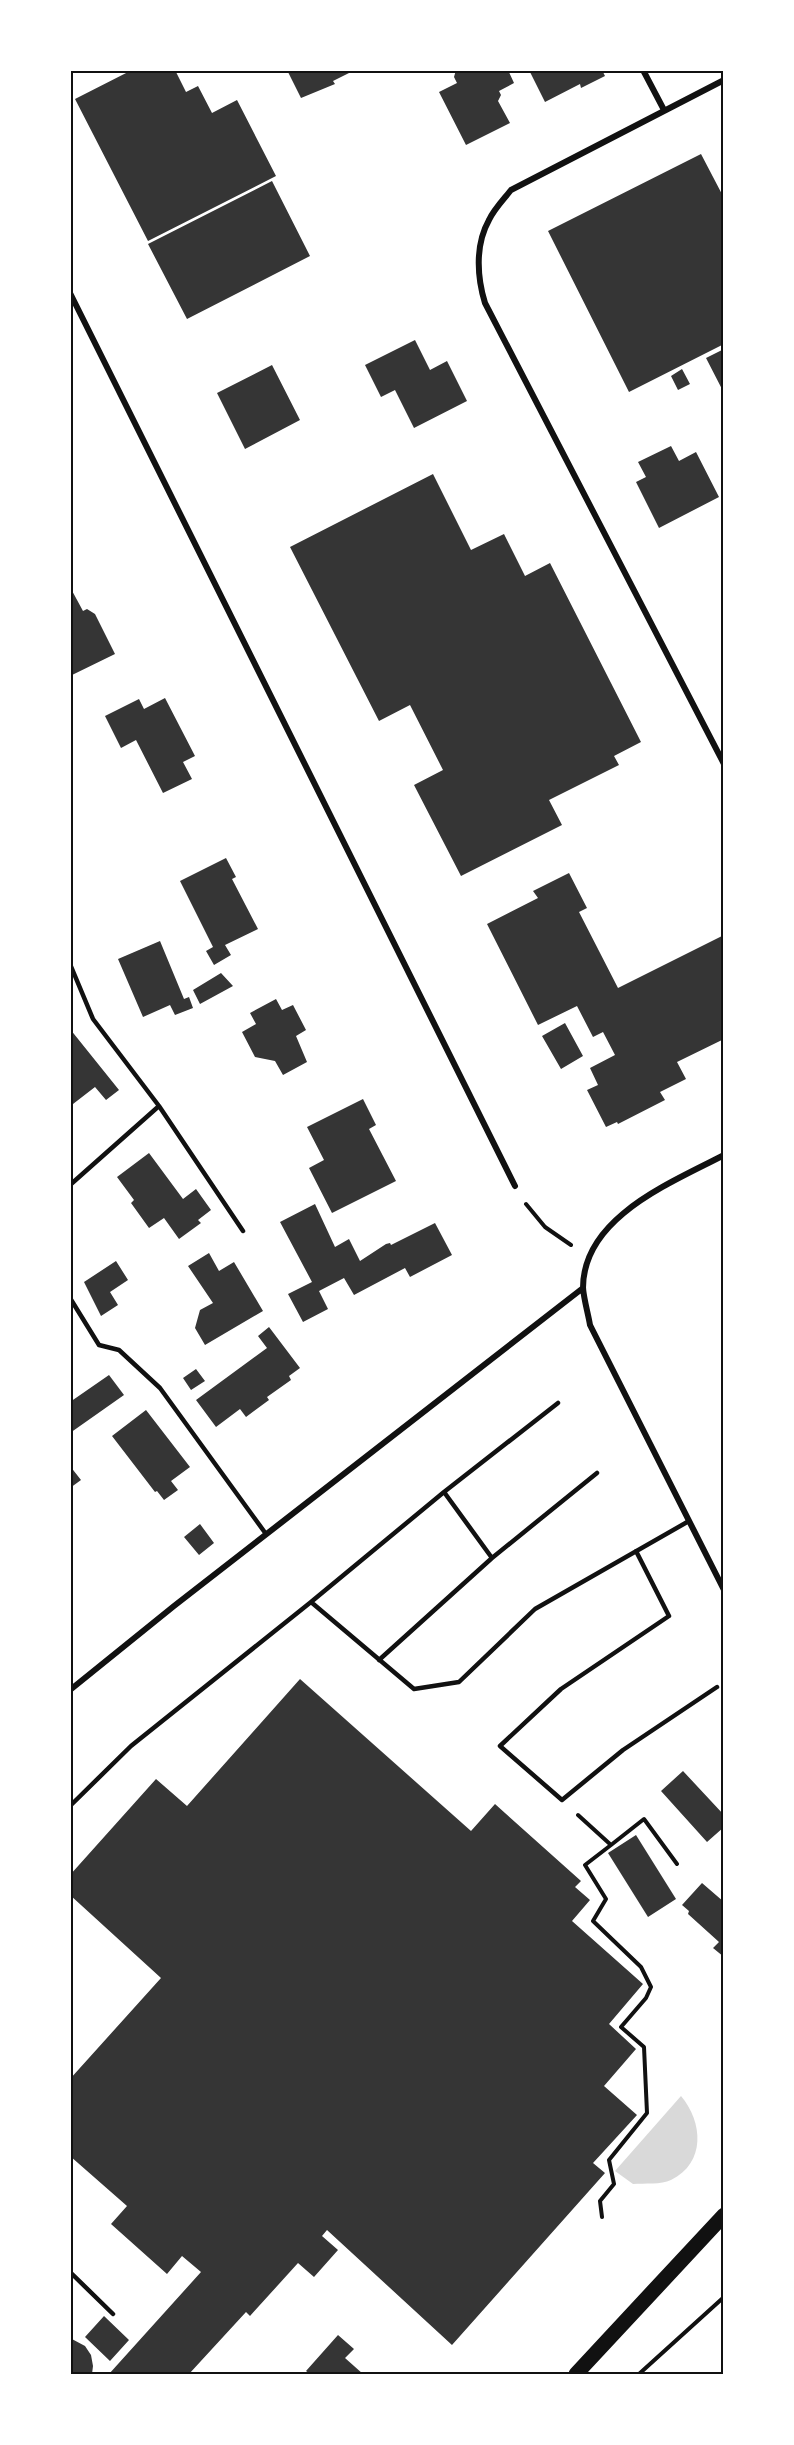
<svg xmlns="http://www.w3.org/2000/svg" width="794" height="2445" font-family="'Fira Sans',sans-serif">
	<rect width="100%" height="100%" fill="#fff"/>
	<!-- water -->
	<path fill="#d9d9d9" d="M681 2096C703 2122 706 2163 671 2180 661 2185 645 2183 633 2184L615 2171Z"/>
	<!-- building -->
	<path fill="#353535" d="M132 70H175L186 92 198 86 212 113 237 100 276 176 148 241 75 99Z
		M287 70H355L333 81 335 84 301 98Z
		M456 70H508L514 83 499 91 501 95 498 101 510 123 466 145 439 92 457 83 454 77Z
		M529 70H602L605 76 581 88 580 84 545 102Z
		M701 154 724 198V344L629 392 548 231Z
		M272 181 310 256 187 319 148 244Z
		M415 340 430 370 447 361 467 401 414 428 395 390 381 397 365 365Z
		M724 349V393L706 358Z
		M272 365 300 420 245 449 217 393Z
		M682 369 690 384 678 390 671 376Z
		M671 446 679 461 696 452 719 497 659 528 636 482 646 477 638 462Z
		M433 474 471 550 504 534 525 576 550 563 641 742 614 756 619 765 549 800 562 825 461 876 414 785 443 770 410 705 379 721 290 547Z
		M70 587 83 611 87 609 95 614 115 654 70 676Z
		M165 698 195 756 183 762 192 779 163 793 136 740 121 748 105 716 139 699 144 709Z
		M226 858 236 877 232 879 258 929 225 945 231 955 214 965 206 951 213 947 180 881Z
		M569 873 587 908 579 912 618 988 724 935V1039L677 1062 686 1079 660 1092 665 1100 618 1124 617 1122 606 1127 587 1090 598 1085 590 1068 615 1055 603 1032 593 1037 577 1006 538 1025 487 924 538 898 533 891Z
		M160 941 184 999 189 997 193 1008 175 1015 170 1005 143 1017 118 959Z
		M221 973 233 986 200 1004 193 990Z
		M276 999 282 1010 293 1005 306 1030 296 1036 307 1062 283 1075 275 1061 255 1057 242 1032 256 1024 250 1013Z
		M565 1023 583 1056 561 1069 542 1036Z
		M70 1029 119 1090 106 1100 95 1087 73 1104 70 1101Z
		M363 1099 376 1125 369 1129 396 1181 332 1213 309 1168 324 1160 307 1127Z
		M149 1153 183 1199 196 1189 211 1210 198 1220 201 1223 179 1239 164 1218 149 1228 131 1203 134 1200 117 1177Z
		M315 1204 335 1247 349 1239 360 1261 386 1244 390 1243 391 1245 435 1223 452 1255 410 1277 405 1268 354 1295 344 1278 319 1291 328 1309 303 1322 288 1294 312 1282 280 1222Z
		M209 1253 219 1271 234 1262 263 1311 205 1345 195 1328 200 1310 213 1303 188 1266Z
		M116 1261 128 1280 110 1292 118 1305 101 1316 84 1282Z
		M269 1327 300 1368 289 1376 291 1380 267 1397 269 1400 246 1417 240 1409 216 1427 196 1400 267 1348 258 1336Z
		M196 1369 205 1381 191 1390 183 1378Z
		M109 1375 124 1395 70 1433V1402Z
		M146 1410 190 1467 171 1481 178 1490 164 1500 157 1491 155 1492 112 1436Z
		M70 1466 81 1480 70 1488Z
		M200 1524 214 1543 199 1555 184 1537Z
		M300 1679 471 1831 495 1804 581 1881 575 1887 590 1900 572 1921 643 1984 609 2024 636 2049 604 2086 637 2115 593 2163 605 2173 452 2345 327 2230 322 2236 338 2250 314 2277 298 2263 250 2316 246 2312 189 2374H109L201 2272 182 2256 167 2274 111 2224 127 2206 70 2156V2079L161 1978 70 1895V1875L156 1779 187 1806Z
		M683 1771 724 1815V1827L707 1842 661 1791Z
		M636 1835 676 1899 648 1917 608 1853Z
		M702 1883 724 1902V1957L713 1948 719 1942 688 1914 689 1911 682 1905Z
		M104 2316 129 2340 110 2361 85 2337Z
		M338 2335 354 2349 345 2358 363 2374H310L306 2371Z
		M70 2338 85 2346 91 2355 93 2366 92 2374H70Z"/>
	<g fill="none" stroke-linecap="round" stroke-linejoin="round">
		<!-- path -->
		<path stroke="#111" stroke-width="4" d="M526 1204 545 1227 571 1245
			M578 1815 611 1845 585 1865 606 1899 593 1921 641 1967 651 1987 646 1998 621 2027 644 2047 647 2113 609 2160 614 2184 600 2201 602 2217
			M611 1845 644 1819 677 1864
			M639 2374 724 2297"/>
		<!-- service -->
		<path stroke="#111" stroke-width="4.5" d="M70 964 93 1019 159 1106 70 1185
			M159 1106 243 1231
			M70 1298 99 1345 119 1350 160 1388 266 1534
			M558 1403 444 1492 311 1602 414 1689 459 1682 535 1609 689 1521
			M444 1492 492 1558 597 1473
			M636 1551 669 1616 561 1689 500 1746 562 1800 623 1750 717 1687
			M379 1660 492 1558
			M70 1806 131 1746 311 1602
			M70 2272 113 2314"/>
		<!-- minor -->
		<path stroke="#111" stroke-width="6" d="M643 70 664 110
			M724 80 511 190C504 199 494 209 489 220 475 245 477 277 485 303L724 764
			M70 293 515 1186
			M724 1155C671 1183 583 1217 583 1288 584 1300 588 1313 590 1325L724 1590
			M70 1690 174 1606 583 1288"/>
		<!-- primary -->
		<path stroke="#111" stroke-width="15" d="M576 2374 724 2215"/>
	</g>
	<!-- border -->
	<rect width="794" height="2445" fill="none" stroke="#ffffff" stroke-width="144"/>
	<rect x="72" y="72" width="650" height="2301" fill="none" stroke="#111" stroke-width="2"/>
</svg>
